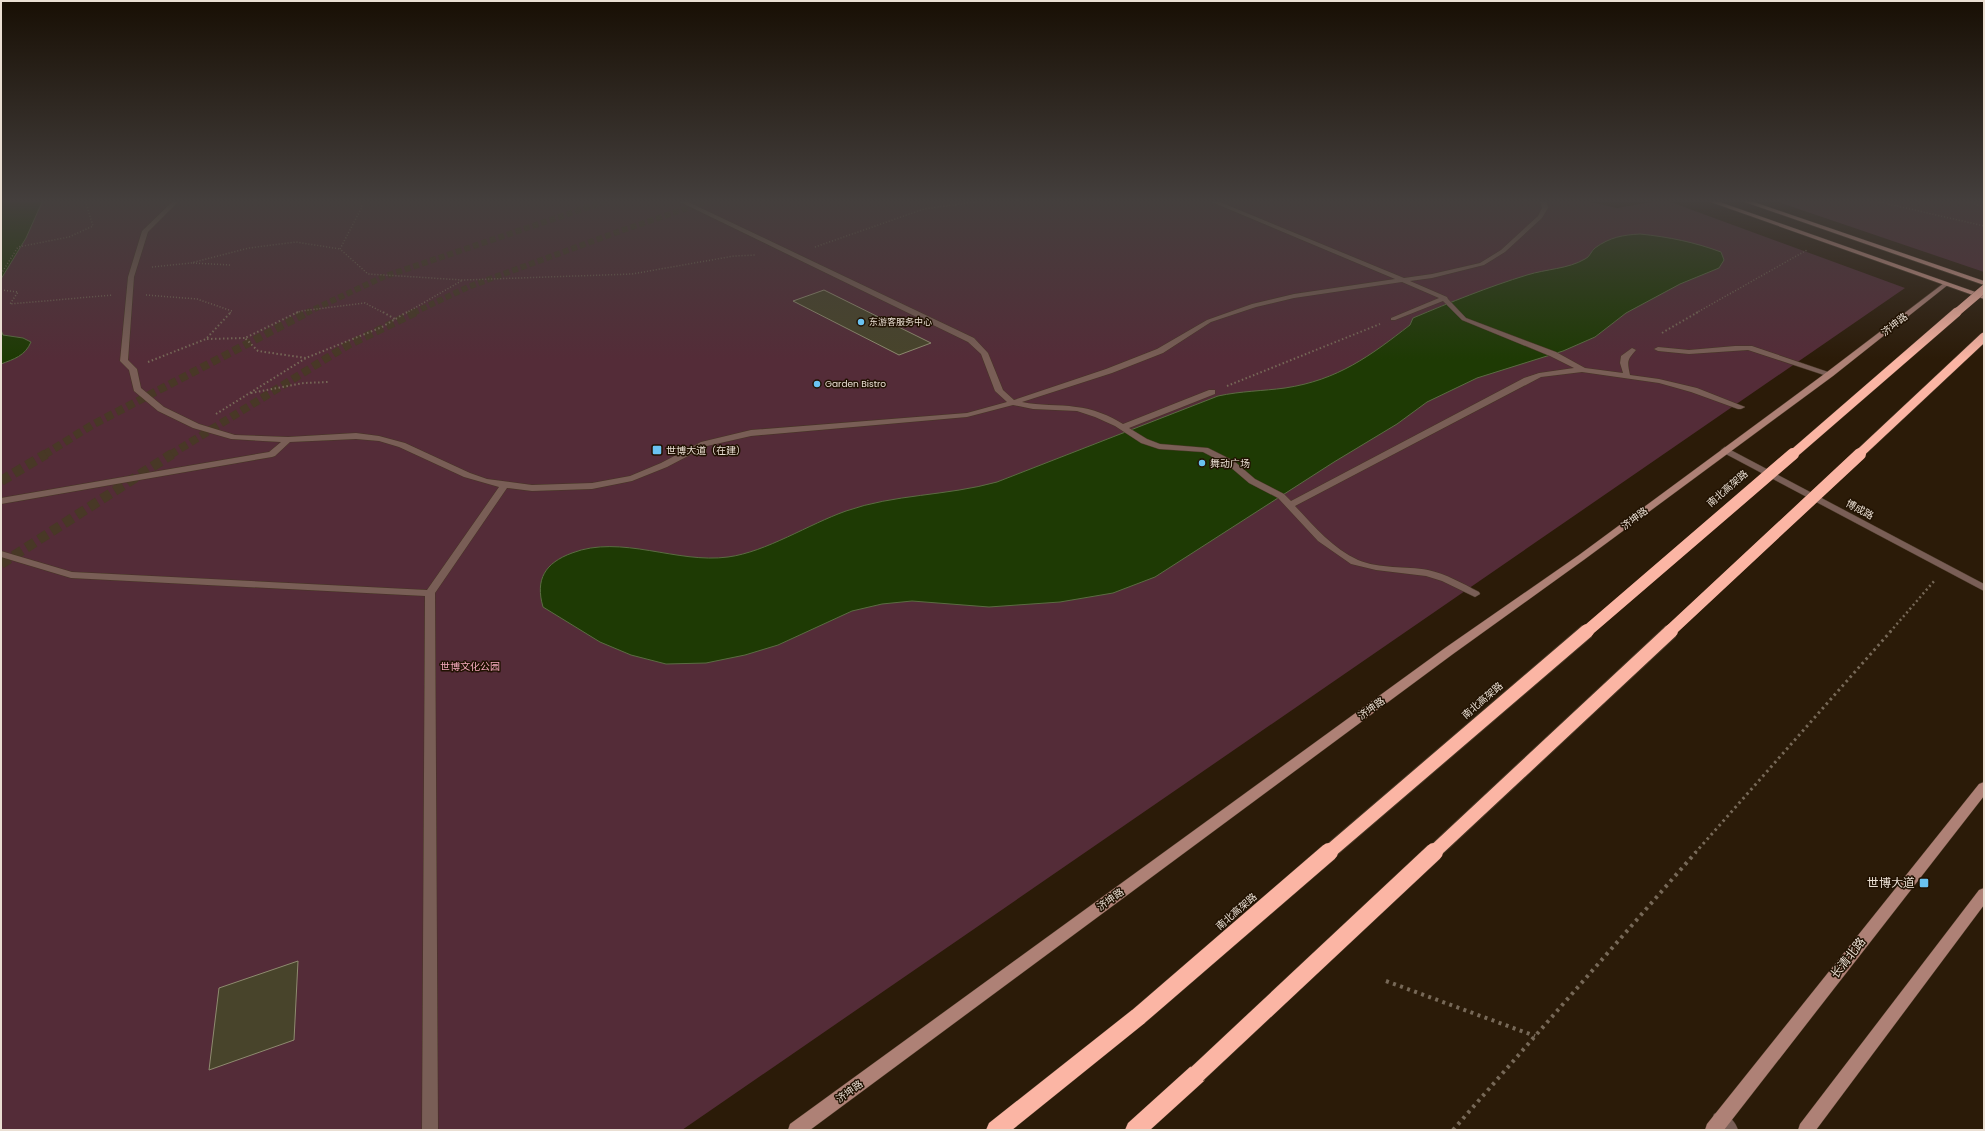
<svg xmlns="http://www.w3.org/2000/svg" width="1985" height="1131" font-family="Poppins,'Noto Sans SC',sans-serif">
	<rect width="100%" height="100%" fill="#2b1b08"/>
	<!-- green -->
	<path fill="#542c38" d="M1 200H1581L1617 208 1665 200 1905 288 682 1130H1Z
		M1772 200H1984V272Z"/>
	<!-- water -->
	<path fill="#1e3a04" stroke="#5b6c42" d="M1 200H43L26 238 1 279Z
		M1640 234C1669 237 1694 242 1721 252L1724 260 1719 268 1680 284 1626 313 1595 337 1563 351 1477 378 1427 402 1397 424 1334 462 1155 577 1113 593 1060 602 989 607 912 601 882 604 852 611 778 645 745 655 706 663 666 664 631 655 600 642 543 607C535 579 545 563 572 553 621 534 677 564 728 557 766 552 809 524 846 511 894 494 947 496 997 482L1218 396C1241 391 1263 391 1285 388 1338 380 1370 356 1410 325L1413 318C1451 302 1488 287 1527 275 1546 269 1568 269 1585 259 1590 257 1591 251 1595 248 1610 237 1623 235 1640 234Z
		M1 330 3 335 23 338 31 342C25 356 14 359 1 364Z"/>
	<!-- building -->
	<path fill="#48442b" stroke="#8f8b70" d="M824 290 931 343 899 355 793 301Z
		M298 961 294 1040 209 1070 219 988Z"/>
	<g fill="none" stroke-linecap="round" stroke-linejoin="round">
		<!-- secondary-tunnel-far2 -->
		<path stroke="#483826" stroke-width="6" stroke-dasharray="6 3" stroke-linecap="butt" d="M306 313 383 277 609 200
			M413 313 468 287 623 230 711 200"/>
		<!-- secondary-tunnel-far1 -->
		<path stroke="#483826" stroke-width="8" stroke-dasharray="8 4" stroke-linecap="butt" d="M44 455 92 425 308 312
			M170 455 348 345 416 312"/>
		<!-- secondary-tunnel -->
		<path stroke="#483826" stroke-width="10" stroke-dasharray="10 5" stroke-linecap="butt" d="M1 481 46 454
			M1 564 172 454"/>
		<defs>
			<path id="lane" d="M1735 346H1752L1834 374 1830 376H1827L1748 350 1689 354 1658 351 1654 349 1658 347 1689 350Z"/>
			<path id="street" d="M174 200H180L148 232 134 277 128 360 137 369 141 388 164 407 199 424 235 435 288 437 356 433 379 436 405 443 470 473 487 479 532 485 592 483 630 476 661 463 701 442 751 430 967 413 1007 402 995 391 981 354 968 342 676 200H684L974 338 988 353 1003 390 1014 400 1106 369 1157 349 1207 320 1252 304 1294 294 1395 279 1207 200H1215L1404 278 1432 274 1480 263 1501 250 1538 216 1542 208 1540 200H1546L1548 208 1542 218 1505 252 1484 265 1432 278 1410 281 1447 297 1448 299 1466 318 1556 352 1585 368 1623 373 1620 363 1621 356 1632 348 1636 350C1627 360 1627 361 1630 375L1659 379 1697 388 1745 407 1741 409H1738L1691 392 1659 383 1582 372 1541 377 1295 506C1314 526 1332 548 1358 560 1379 569 1406 566 1428 570 1446 574 1462 583 1479 592L1480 594 1475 597 1442 581 1426 576 1376 570 1351 564 1318 541 1278 498 1249 483 1228 465 1203 452 1159 449 1141 443 1115 426 1095 417 1077 411 1033 409 1013 405 967 417 751 436 707 446 667 467 632 481 592 489 532 491 507 488 435 593 438 1130H422L425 596 71 578 1 557V551L72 572 427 590 499 487 464 477 399 447 379 441 356 439 290 442 275 456 272 457 1 504V498L269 452 281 442 231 439 193 428 158 411 134 391 129 370 120 361 128 277 142 231ZM1402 282 1439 298 1391 318V320H1395L1443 301 1462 320 1550 356 1574 368 1539 373 1524 378 1291 501 1284 494 1255 479 1234 461 1208 448 1160 444 1147 439 1129 428 1215 394V390H1209L1123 424C1110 416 1092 408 1076 407 1058 404 1040 406 1022 402L1112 373 1163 353 1211 322 1256 307 1294 298Z
				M1725 447 1984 584V591L1722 452 1721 450Z
				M1720 1112C1729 1115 1735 1121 1738 1130H1718L1712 1120 1714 1114Z"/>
			<path id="secondary" d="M1944 283 1949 284 1833 376 1585 559 1453 654 810 1130H788L790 1124 1445 648 1579 555 1827 372Z
				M1984 782V796L1724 1130H1705L1707 1124 1979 784Z
				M1984 888V905L1816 1130H1798L1800 1124 1979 890Z"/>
			<path id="primary" d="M1705 200H1714L1984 295V299Z
				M1739 200H1748L1984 281V285Z"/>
			<path id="highway" d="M1139 1007 1146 1010 1148 1016 1146 1022 1012 1130H986L989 1123 1132 1010Z
				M1197 1064 1204 1067 1207 1074 1204 1081 1150 1130H1125L1128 1123 1190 1067Z"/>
		</defs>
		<!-- lane casing -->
		<use href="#lane" stroke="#463624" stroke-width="1"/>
		<!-- street casing -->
		<use href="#street" stroke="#463624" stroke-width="1"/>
		<!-- secondary casing -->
		<use href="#secondary" stroke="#463624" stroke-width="1"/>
		<!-- primary casing -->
		<use href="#primary" stroke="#463624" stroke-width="1"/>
		<!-- highway casing -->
		<use href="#highway" stroke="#463624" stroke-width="1"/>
		<!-- path-far4 -->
		<path stroke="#776958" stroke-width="1.5" stroke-dasharray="1 2" stroke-linecap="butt" d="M359 200 362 207 340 249 368 274 463 280 632 274 734 256 756 255
			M1871 200 1984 226
			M1963 200 1984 207
			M815 247 924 209 989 200
			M193 263 230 265
			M152 267 191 263 249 248 296 242 340 249
			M1 274 18 247 69 237 93 226 85 200
			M1 290 18 292 10 304 113 295
			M146 295 197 299 232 311 230 313
			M296 313 301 311 365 303 384 313
			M406 313 463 280
			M1696 313 1807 250"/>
		<!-- path-far3 -->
		<path stroke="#776958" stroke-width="2" stroke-dasharray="1.5 2.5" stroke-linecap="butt" d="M298 312 245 338 258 351 306 358
			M383 312 395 319
			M1662 333 1698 312
			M207 339 245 338
			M148 362 206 339 231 312
			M1227 386 1380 324
			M251 393 304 383 329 382
			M216 414 306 358 382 327 407 312"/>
		<!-- path-far2 -->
		<path stroke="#776958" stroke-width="2.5" stroke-dasharray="2 3" stroke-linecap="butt" d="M1890 632 1935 580"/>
		<!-- path-far1 -->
		<path stroke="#776958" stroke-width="3" stroke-dasharray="2.5 3.5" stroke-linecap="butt" d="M1695 853 1891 631"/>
		<!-- path -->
		<path stroke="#776958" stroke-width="4" stroke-dasharray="3 4.5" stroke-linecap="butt" d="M1386 981 1535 1036
			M1453 1130 1696 852"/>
		<!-- lane -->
		<use href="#lane" fill="#795e56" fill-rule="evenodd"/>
		<!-- street -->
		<use href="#street" fill="#795e56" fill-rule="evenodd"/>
		<!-- secondary -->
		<use href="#secondary" fill="#ae8176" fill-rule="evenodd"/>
		<!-- primary -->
		<use href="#primary" fill="#d69c8e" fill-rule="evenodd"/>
		<!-- highway -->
		<use href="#highway" fill="#fbb5a4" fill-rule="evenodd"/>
		<defs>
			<path id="highway-bridge-far4" d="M1956 313 1984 289"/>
			<path id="highway-bridge-far3" d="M1792 455 1957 312
				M1858 455 1984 337"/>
			<path id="highway-bridge-far2" d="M1586 632 1793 454
				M1669 632 1860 454"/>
			<path id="highway-bridge-far1" d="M1328 853 1587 631
				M1433 853 1671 631"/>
			<path id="highway-bridge" d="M1139 1016 1329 852
				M1197 1074 1434 852"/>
		</defs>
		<!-- highway-bridge-far4 casing -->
		<use href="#highway-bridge-far4" stroke="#463624" stroke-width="8" stroke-linecap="butt"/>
		<!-- highway-bridge-far3 casing -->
		<use href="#highway-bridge-far3" stroke="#463624" stroke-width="10" stroke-linecap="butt"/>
		<!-- highway-bridge-far2 casing -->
		<use href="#highway-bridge-far2" stroke="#463624" stroke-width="12" stroke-linecap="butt"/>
		<!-- highway-bridge-far1 casing -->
		<use href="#highway-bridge-far1" stroke="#463624" stroke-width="16" stroke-linecap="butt"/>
		<!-- highway-bridge casing -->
		<use href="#highway-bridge" stroke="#463624" stroke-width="19" stroke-linecap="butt"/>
		<!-- highway-bridge-far4 -->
		<use href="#highway-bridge-far4" stroke="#fbb5a4" stroke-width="8"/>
		<!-- highway-bridge-far3 -->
		<use href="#highway-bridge-far3" stroke="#fbb5a4" stroke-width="9"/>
		<!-- highway-bridge-far2 -->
		<use href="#highway-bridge-far2" stroke="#fbb5a4" stroke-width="12"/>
		<!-- highway-bridge-far1 -->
		<use href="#highway-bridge-far1" stroke="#fbb5a4" stroke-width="14"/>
		<!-- highway-bridge -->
		<use href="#highway-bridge" stroke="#fbb5a4" stroke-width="18"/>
	</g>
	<!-- sky -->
	<linearGradient id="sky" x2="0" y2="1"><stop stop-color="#180f04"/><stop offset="0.56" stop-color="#443f3d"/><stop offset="1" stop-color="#443f3d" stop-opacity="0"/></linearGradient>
	<rect width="1985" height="359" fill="url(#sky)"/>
	<!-- markers -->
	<g fill="#6ac3f1" stroke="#211202" stroke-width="1.5">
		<circle cx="861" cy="322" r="4"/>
		<circle cx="817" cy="384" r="4"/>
		<rect x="652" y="445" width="10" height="10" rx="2"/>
		<circle cx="1202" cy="463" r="4"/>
		<rect x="1919" y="878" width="10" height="10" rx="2"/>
	</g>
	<g text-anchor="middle" stroke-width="3" stroke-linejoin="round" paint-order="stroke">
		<!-- far-poi labels -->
		<g font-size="9" fill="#eadfd3" stroke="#211202" text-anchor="start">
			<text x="869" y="325">东游客服务中心</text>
			<text x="825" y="387">Garden Bistro</text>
		</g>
		<!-- street labels -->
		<g font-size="10" fill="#eadfd3" stroke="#211202">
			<text transform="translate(1894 324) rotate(-38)" y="4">济坤路</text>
			<text transform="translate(1727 488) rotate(-41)" y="4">南北高架路</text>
			<text transform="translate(1860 509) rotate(28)" y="4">博成路</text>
			<text transform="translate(1634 518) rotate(-37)" y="4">济坤路</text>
			<text transform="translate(1482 700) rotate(-41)" y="4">南北高架路</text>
			<text transform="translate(1371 708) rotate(-36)" y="4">济坤路</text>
			<text transform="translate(1110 899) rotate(-36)" y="4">济坤路</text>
			<text transform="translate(1236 911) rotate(-41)" y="4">南北高架路</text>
			<text transform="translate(849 1091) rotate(-36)" y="4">济坤路</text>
		</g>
		<!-- poi labels -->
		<g font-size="10" fill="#eadfd3" stroke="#211202" text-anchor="start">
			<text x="666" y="454">世博大道（在建）</text>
			<text x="1210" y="467">舞动广场</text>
		</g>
		<!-- park labels -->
		<g font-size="10" fill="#f5a9bd" stroke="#211202">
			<text x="470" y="670">世博文化公园</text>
		</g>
		<!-- near-poi labels -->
		<g font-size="12" fill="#eadfd3" stroke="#211202" text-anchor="end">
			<text x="1915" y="887">世博大道</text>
		</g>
		<!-- near-street labels -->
		<g font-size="12" fill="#eadfd3" stroke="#211202">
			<text transform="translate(1848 958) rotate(-52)" y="4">长清北路</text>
		</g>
	</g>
	<!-- border -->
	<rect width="1985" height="1131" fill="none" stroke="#eadfd3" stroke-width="4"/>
</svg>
